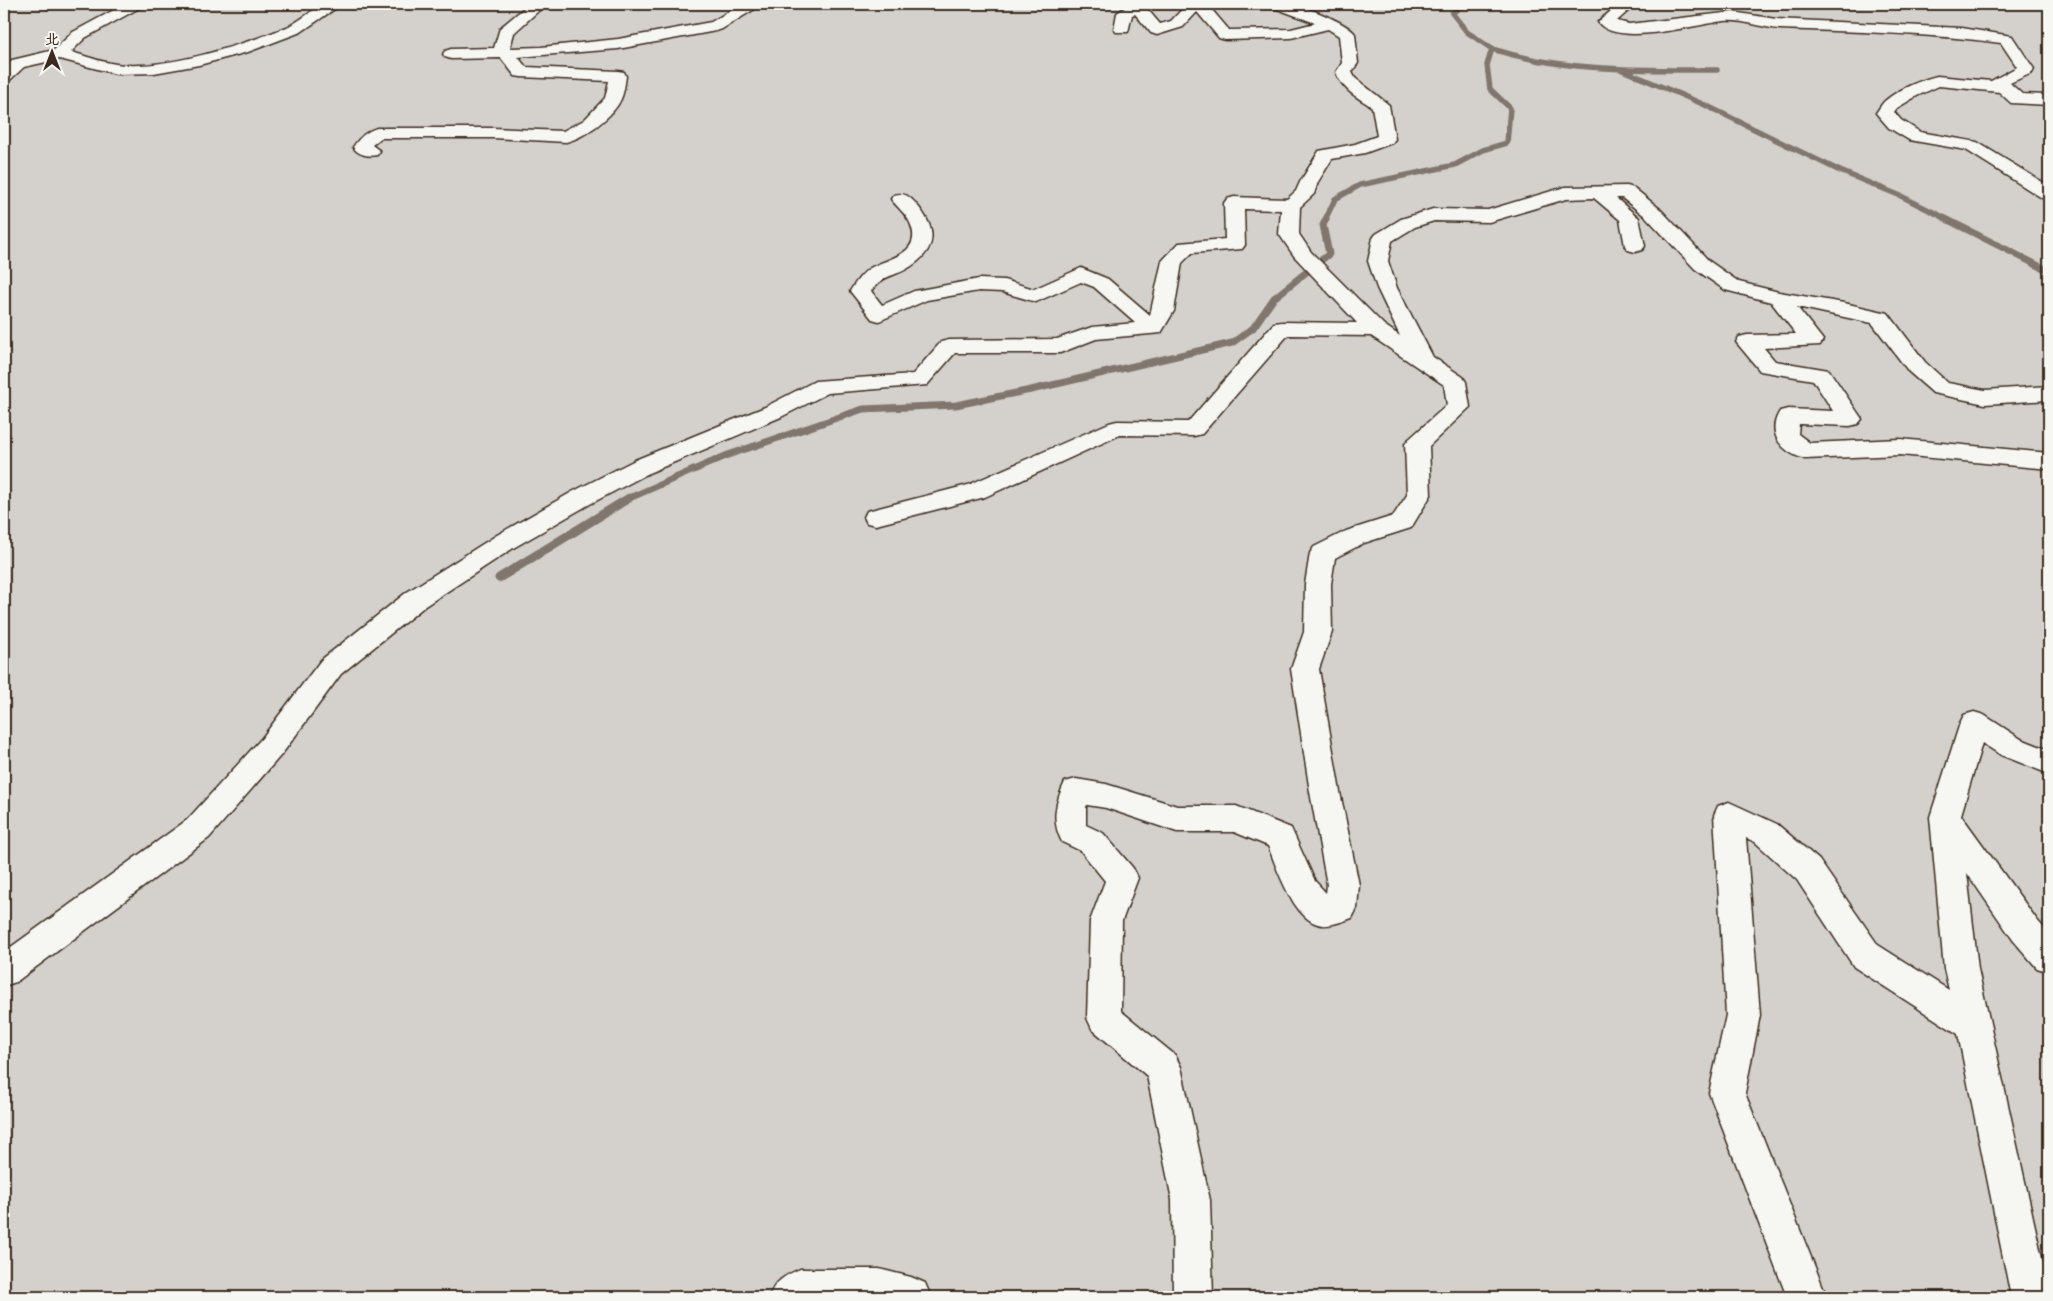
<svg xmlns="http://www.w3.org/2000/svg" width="2053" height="1301" font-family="Delius,'LXGW WenKai TC',sans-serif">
	<rect width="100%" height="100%" fill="#efeeea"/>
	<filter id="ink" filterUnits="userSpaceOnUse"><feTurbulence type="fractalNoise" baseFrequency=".02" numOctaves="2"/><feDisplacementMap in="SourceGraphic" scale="10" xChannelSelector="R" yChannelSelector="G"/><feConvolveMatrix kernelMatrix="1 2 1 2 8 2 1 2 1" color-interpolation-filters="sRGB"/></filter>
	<g filter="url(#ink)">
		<!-- green -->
		<path fill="#d4d1cc" stroke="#887e75" d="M4 4H2049V1297H4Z"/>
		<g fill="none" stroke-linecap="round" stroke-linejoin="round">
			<!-- stream-far2 -->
			<path stroke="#81766d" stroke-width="5.5" d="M1492 49C1566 72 1641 70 1717 70
				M1620 69 1705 105 1840 171 1901 196 1949 220
				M1325 220 1335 199 1360 185 1455 165 1483 150 1507 143 1510 108 1490 89 1487 65 1492 49 1467 32 1452 13 1464 4"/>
			<!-- stream-far1 -->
			<path stroke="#81766d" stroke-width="7" d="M1946 219 2049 271
				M627 499 728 455 863 409 956 405 1031 390 1232 343 1253 328 1274 298 1329 254 1323 225 1326 219"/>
			<!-- stream -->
			<path stroke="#81766d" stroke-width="9" d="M499 578 629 498"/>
			<defs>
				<path id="minor" d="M125 4H144L141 7 85 38 71 52C86 56 101 62 116 64 163 71 243 45 287 27 310 17 313 2 342 4L301 32 248 52 199 65 154 73 116 74 60 59 24 67 10 80 4 81V67L12 60 54 50 73 32Z
					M529 4H546L514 33 510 48 541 47 618 39 711 22 742 4H761L758 7 722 29 716 31 618 49 518 57 526 67 618 71 624 72 626 76C625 83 624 93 621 99 614 116 584 138 566 142L493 138H381L372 145 380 151 377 155C369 157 358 155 353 147 359 138 366 131 377 128H493L563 131 584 120 605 98 609 81 521 77 515 76 501 58 451 59 445 57 443 54 445 51 451 49 494 48 500 28Z
					M1130 4H1143L1160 24 1171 21 1187 4H1207L1229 30 1291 29 1315 23 1272 7 1269 4C1276 4 1283 3 1289 4 1303 5 1348 23 1355 34L1358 63 1352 72 1355 78 1389 105 1395 139 1392 143 1365 153 1332 159 1318 182 1314 194 1300 207 1299 234 1311 252 1384 325 1400 336 1377 288 1368 261 1373 238 1376 234 1401 219 1433 209 1488 210 1565 187 1627 186 1634 188 1660 209 1709 261 1739 282 1779 292 1844 303 1888 313 1925 362 1948 383 1985 390 2049 386V400L1985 404 1933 393 1909 372 1872 323 1797 307 1823 340 1820 345 1764 348 1775 361 1829 370 1862 419 1858 424 1850 426 1799 424 1798 434 1810 443 1900 439 2049 453V469L1900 455 1805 459C1783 453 1765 434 1780 411L1788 409 1833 411 1813 380 1760 371 1736 342 1739 337 1747 335 1796 334 1771 302 1725 290 1695 269 1646 217 1622 198H1616L1639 218 1645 246 1642 250 1635 252 1628 250 1625 246 1620 220 1594 198 1566 199 1489 222 1434 221 1415 227 1392 241 1388 261 1397 288 1433 357 1463 377 1466 382 1470 407 1429 446 1431 495 1411 528 1364 543 1335 558 1331 584 1332 632 1319 669 1340 792 1359 885 1357 908 1352 918C1344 921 1331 926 1322 925 1294 922 1277 868 1268 846L1234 832H1177L1106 808 1087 805 1086 807V825L1103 833 1133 868 1138 878 1122 921 1121 1011 1175 1055 1181 1067 1210 1200 1213 1297H1173L1172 1200 1147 1076 1092 1029 1087 1018 1090 921 1105 881 1081 851 1062 842C1051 821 1055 803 1065 782L1076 779 1106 784 1177 806H1236L1291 828 1315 881 1326 893 1327 885 1310 792 1291 669 1304 632 1305 584 1310 553 1314 547 1346 531 1393 516 1407 495 1405 444 1409 439 1447 405 1444 385 1371 336 1288 335 1202 434 1194 436 1120 435 985 497 876 525 867 523 864 517 867 511 968 485 1109 423 1117 421 1188 422 1274 323 1282 322 1357 323 1294 256 1279 234 1281 210 1244 209 1245 245 1242 249 1192 253 1182 263 1174 311 1161 333 1096 339 1060 353H955L927 385 828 393 781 417 651 472 590 504 515 547 425 606 341 674 282 754 209 838 16 982 4 986V952L187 820 262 738 321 660 407 592 497 535 572 492 635 460 765 407 815 381 913 374 941 342 949 340 1057 339 1092 327 1135 323 1094 287 1081 282 1036 302 1002 292 979 291 927 300 879 321 872 319 850 291C855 283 862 273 870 268 888 258 924 254 910 223 906 214 897 207 891 199L894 195C905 192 910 197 917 205 937 229 938 249 910 267 893 278 887 272 871 291L882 305 914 291 979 279 1004 280 1034 289 1081 268 1108 279 1150 315 1162 261 1179 243 1225 239 1224 203 1227 199 1234 197 1287 199 1296 191 1300 182 1319 151 1355 144 1377 136 1372 107C1357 97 1342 90 1336 72L1342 63 1339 36 1328 29 1291 38 1225 40 1219 38 1197 12 1183 27 1157 35 1151 33 1135 14 1132 15 1128 32H1116L1114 29 1117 13Z
					M1619 4H1636L1617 21 1629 24 1733 12 1776 19 1962 28 2012 36 2034 69 2032 73 2010 83 2022 94 2049 95V105L2011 103 1999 92 1939 86 1917 96 1897 108 1894 112 1901 120 1920 132 1977 142 2049 186V200L2042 198 1966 150 1909 140 1889 128 1876 113C1879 109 1882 103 1886 100 1899 89 1920 80 1937 76L1991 81 2017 67 2001 43C1928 33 1854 32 1780 29 1761 28 1743 19 1724 21 1697 24 1616 48 1598 22Z
					M1974 712 1984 715 2021 739 2049 750V774L2001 755 1982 743 1961 815 2037 920 2049 934V972L2037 968 2013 940 1967 873 1978 969 2049 1290V1297H2011L1958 1034 1854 967 1797 880 1755 842 1746 838 1760 1015 1745 1093 1827 1297H1787L1709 1093 1726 1015 1714 815 1718 806 1729 802 1777 824 1819 860 1878 945 1949 990 1944 969 1930 817 1960 723 1964 715Z
					M800 1269H879L911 1277 925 1283 931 1297H769C775 1281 784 1276 800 1269Z"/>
			</defs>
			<!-- minor casing -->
			<use href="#minor" stroke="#3b2a1e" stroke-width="3"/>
			<!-- minor -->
			<use href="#minor" fill="#f6f6f2" fill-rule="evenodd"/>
		</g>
	</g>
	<!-- margin -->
	<rect width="2053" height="1301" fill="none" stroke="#f6f6f2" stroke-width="20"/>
	<rect x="10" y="10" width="2033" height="1281" fill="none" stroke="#3b2a1e" stroke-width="2" filter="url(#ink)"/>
	<!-- north arrow -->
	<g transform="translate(52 52)" stroke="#f6f6f2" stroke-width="4" paint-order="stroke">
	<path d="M0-4L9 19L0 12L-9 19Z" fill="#3b2a1e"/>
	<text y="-8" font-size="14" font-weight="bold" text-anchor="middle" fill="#3b2a1e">北</text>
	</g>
</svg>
